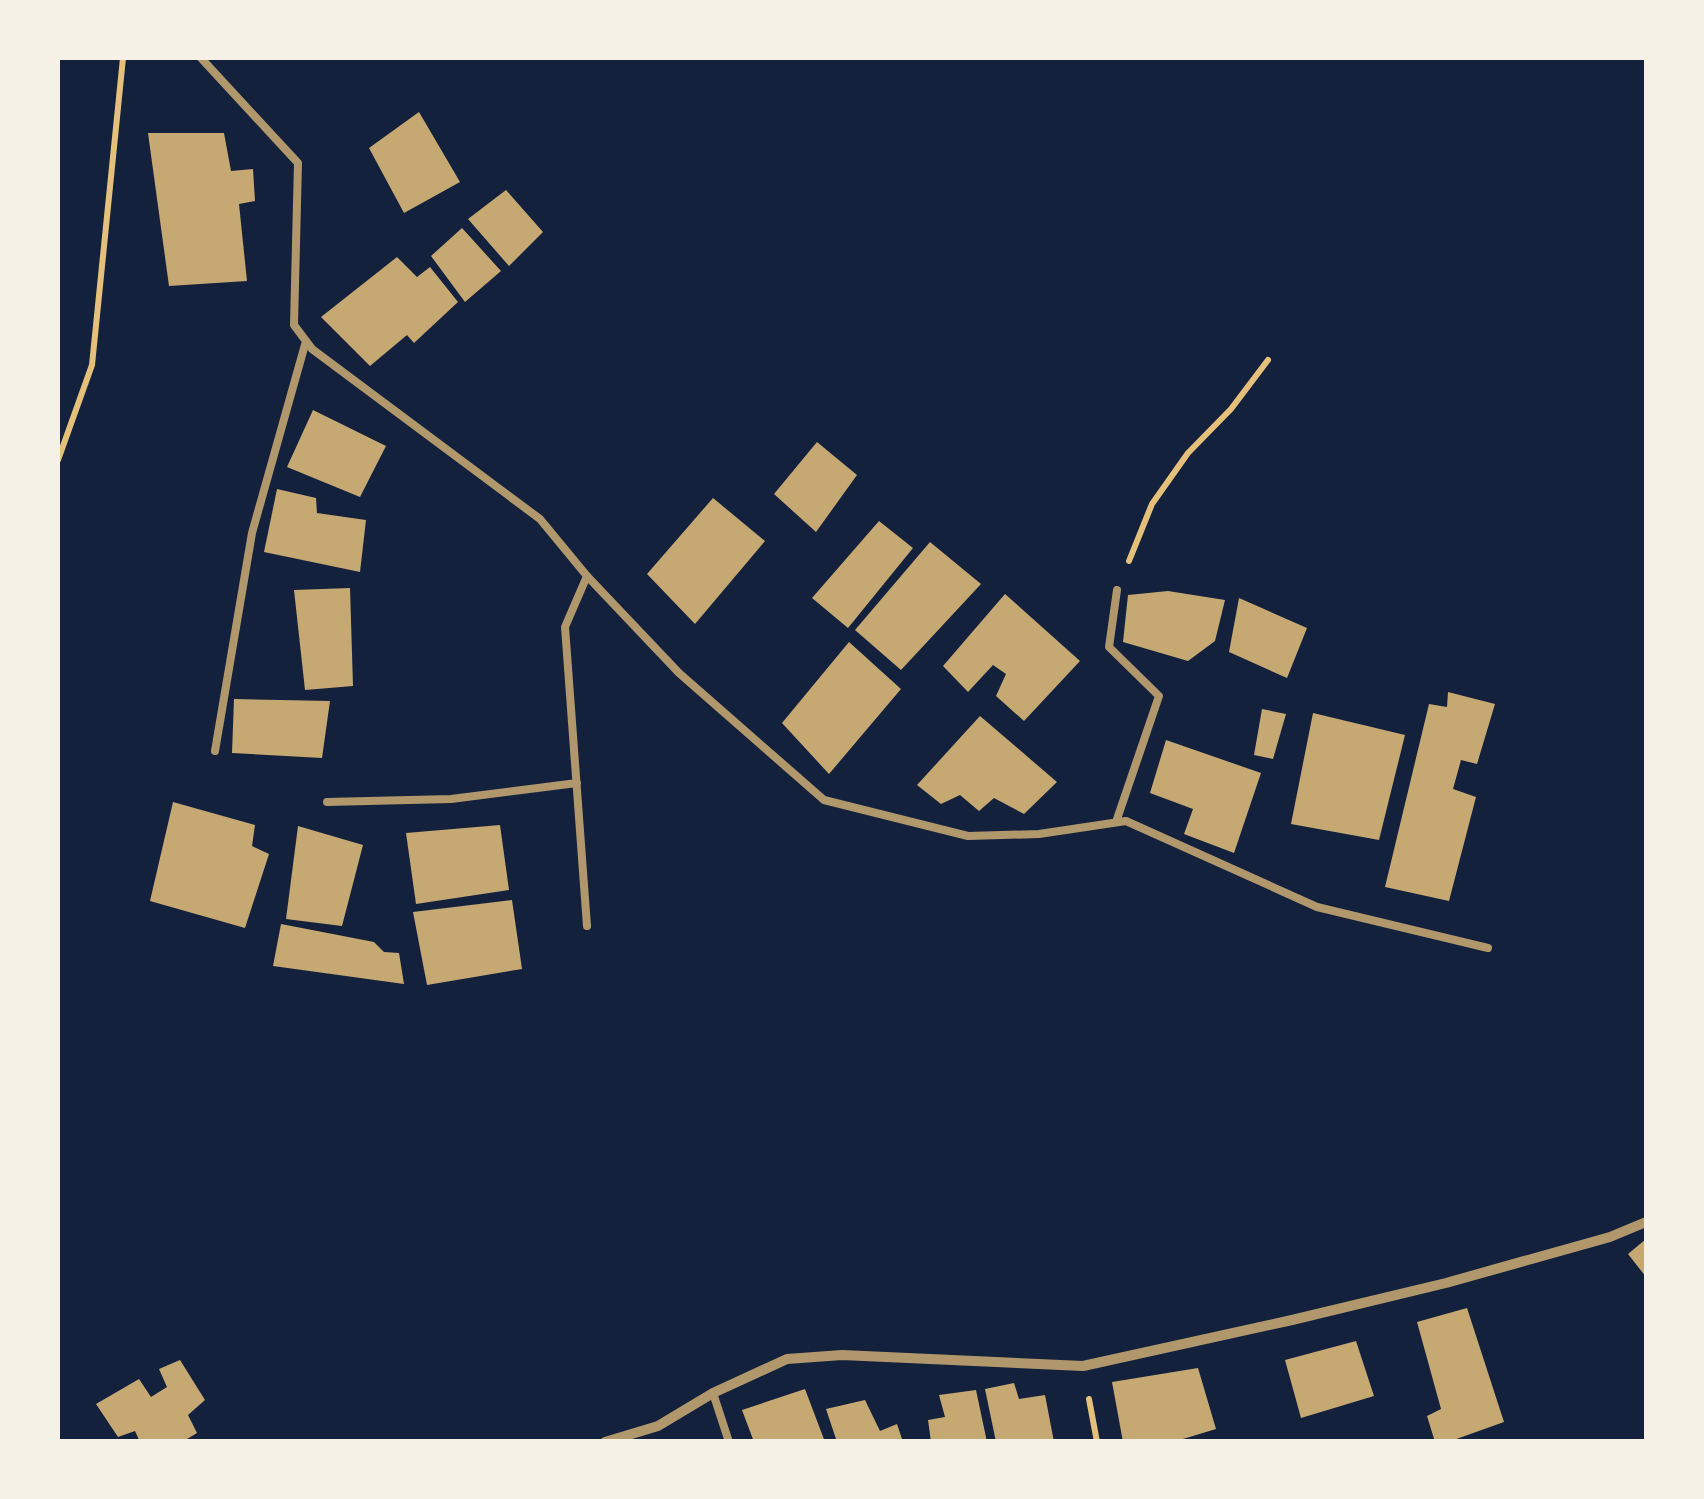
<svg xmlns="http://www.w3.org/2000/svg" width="1704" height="1499" font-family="'Times New Roman',serif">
	<rect width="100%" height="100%" fill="#14213d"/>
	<!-- building -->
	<path fill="#c6a872" d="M419 112 460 182 404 213 369 148Z
		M148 133H224L231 171 253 169 255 201 239 204 247 281 169 286Z
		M506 190 543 232 509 266 468 219Z
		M462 228 501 271 465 302 431 256Z
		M397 257 417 277 430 267 458 302 414 343 407 335 370 366 321 317Z
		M313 410 386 446 360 497 287 467Z
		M817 442 857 475 816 532 774 494Z
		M277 489 316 498 317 513 366 520 360 572 264 552Z
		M713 498 765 541 695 624 647 574Z
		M879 521 913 548 848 628 812 598Z
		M930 542 981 584 901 670 855 630Z
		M350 588 353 686 305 690 294 590Z
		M1168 591 1225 600 1215 641 1188 661 1123 642 1128 595Z
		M1005 594 1080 661 1024 721 996 696 1006 674 993 665 968 692 943 666Z
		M1239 598 1307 628 1287 678 1229 652Z
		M849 642 901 689 829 774 782 723Z
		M1448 692 1495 704 1477 764 1461 760 1453 789 1476 797 1449 901 1385 887 1429 704 1447 707Z
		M234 699 330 701 322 758 232 753Z
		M1262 709 1286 714 1273 759 1254 755Z
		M1313 713 1405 735 1379 840 1291 824Z
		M980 716 1057 782 1024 814 994 798 979 811 960 795 941 804 917 785Z
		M1166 740 1261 773 1234 853 1184 834 1193 809 1150 793Z
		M173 802 255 825 252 846 269 854 245 928 150 901Z
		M500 825 509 890 416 904 406 833Z
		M298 826 363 845 342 926 286 919Z
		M512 900 522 969 427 985 413 912Z
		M281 924 374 942 384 952 399 953 404 984 273 966Z
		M1646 1239V1277L1628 1254Z
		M1467 1308 1504 1422 1448 1442H1435L1427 1416 1441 1409 1417 1322Z
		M1356 1341 1374 1396 1301 1418 1285 1360Z
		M180 1360 205 1400 188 1415 197 1433 182 1442H140L135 1431 118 1437 96 1404 139 1379 151 1397 167 1387 159 1369Z
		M1198 1368 1216 1429 1173 1442H1123L1112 1382Z
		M1014 1383 1019 1399 1045 1395 1054 1442H996L985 1389Z
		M805 1389 825 1442H754L742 1410Z
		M976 1390 987 1442H931L928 1420 945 1417 939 1395Z
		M865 1400 880 1431 897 1424 903 1442H837L826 1409Z"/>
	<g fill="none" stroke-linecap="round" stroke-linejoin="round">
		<!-- path -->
		<path stroke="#e5c07b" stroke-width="6" d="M58 460 92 365 123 58
			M1129 561 1152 504 1188 453 1231 409 1268 360
			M1089 1399 1097 1442"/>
		<!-- service -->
		<path stroke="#b1986c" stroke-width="8" d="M201 58 298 163 294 325 312 349 540 519 587 576 679 673 824 800 968 836 1039 834 1126 821 1317 907 1488 948
			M587 576 565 627 587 926
			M215 751 252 533 306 341
			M327 802 451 799 577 783
			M1116 822 1159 696 1109 647 1117 590
			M713 1393 729 1442"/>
		<!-- minor -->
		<path stroke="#b1986c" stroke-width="10" d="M605 1442 658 1426 713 1393 787 1359 842 1355 1083 1366 1292 1320 1446 1283 1610 1237 1646 1222"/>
	</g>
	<!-- border -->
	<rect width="1704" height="1499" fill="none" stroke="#f6f1e7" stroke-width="120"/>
</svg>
